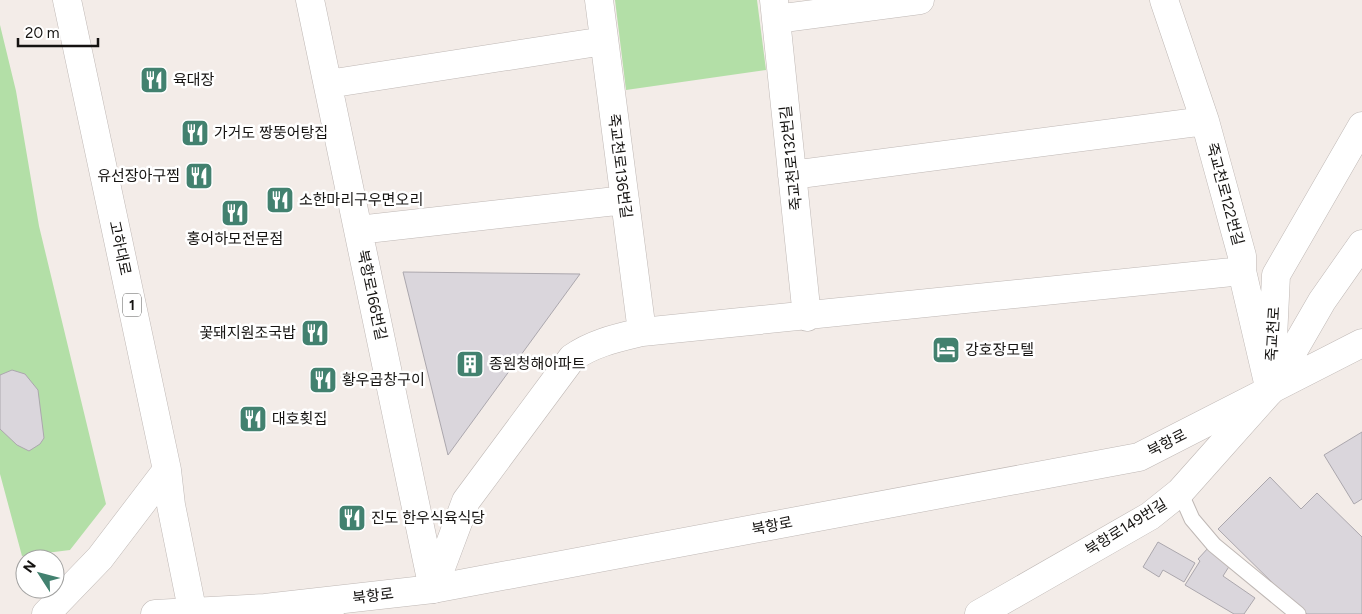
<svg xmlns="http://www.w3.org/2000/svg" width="1362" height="614" font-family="Figtree,'Noto Sans KR',sans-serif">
	<rect width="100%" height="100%" fill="#f3ece8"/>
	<!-- green -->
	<path fill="#b3dfa7" d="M615 0H757L766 70 626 90Z
		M0 25 16 91 39 226 106 504 70 550 22 556 0 474Z"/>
	<!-- building -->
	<path fill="#dad6dc" stroke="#aba7ad" d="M403 272 580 274 448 455Z
		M12 370 25 374 38 390 44 438 40 444 29 451 17 445 0 429V375Z
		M1362 432V499L1354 504 1324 455Z
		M1270 477 1301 509 1317 493 1362 537V614H1307L1292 602 1218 529Z
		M1158 542 1195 563 1184 582 1163 570 1159 577 1143 567Z
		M1209 547 1230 565 1223 576 1255 598 1244 614H1234L1185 585 1200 561 1198 559Z"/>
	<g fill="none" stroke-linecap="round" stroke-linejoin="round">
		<defs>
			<path id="lane" d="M1180 492 1192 519 1214 545 1298 614"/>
			<path id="street" d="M310 0 433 589
				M599 0 642 332
				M774 0 807 317
				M1164 0 1205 121 1242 256V271L1270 391
				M776 19 920 0
				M328 84 604 41
				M792 175 1205 121
				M358 230 625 200
				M1272 359 1276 275 1362 126
				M433 589 466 501 572 358C593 343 617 338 642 332L1242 271
				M979 614 1150 516 1180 492 1270 391"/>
			<path id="secondary" d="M1270 391 1322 301 1362 244
				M155 614 265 608 433 589 1139 457 1362 343"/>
			<path id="primary" d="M67 0 167 470 171 505 193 614
				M46 614 100 558 167 470
				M325 614 336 601"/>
		</defs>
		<!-- lane casing -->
		<use href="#lane" stroke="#bfb8b5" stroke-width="17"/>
		<!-- street casing -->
		<use href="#street" stroke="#bfb8b5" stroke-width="29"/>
		<!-- secondary casing -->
		<use href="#secondary" stroke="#bfb8b5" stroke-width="29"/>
		<!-- primary casing -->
		<use href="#primary" stroke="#bfb8b5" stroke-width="29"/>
		<!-- lane -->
		<use href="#lane" stroke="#fff" stroke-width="15"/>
		<!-- street -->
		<use href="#street" stroke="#fff" stroke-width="28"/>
		<!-- secondary -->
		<use href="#secondary" stroke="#fff" stroke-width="28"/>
		<!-- primary -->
		<use href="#primary" stroke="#fff" stroke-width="28"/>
	</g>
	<!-- icons -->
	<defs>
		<symbol id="restaurant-square" viewBox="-11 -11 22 22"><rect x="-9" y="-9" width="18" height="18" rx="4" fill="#42816f" stroke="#fff"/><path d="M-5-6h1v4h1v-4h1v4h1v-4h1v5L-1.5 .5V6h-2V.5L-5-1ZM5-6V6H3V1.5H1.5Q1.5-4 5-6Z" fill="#fff"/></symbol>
		<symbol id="hotel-square" viewBox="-11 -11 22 22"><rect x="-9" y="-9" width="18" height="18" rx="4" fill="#42816f" stroke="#fff"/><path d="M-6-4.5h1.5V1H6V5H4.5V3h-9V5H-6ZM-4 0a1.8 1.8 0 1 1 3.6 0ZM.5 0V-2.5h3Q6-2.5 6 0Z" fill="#fff"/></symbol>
		<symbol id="building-square" viewBox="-11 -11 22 22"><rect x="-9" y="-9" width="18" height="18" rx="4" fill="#42816f" stroke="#fff"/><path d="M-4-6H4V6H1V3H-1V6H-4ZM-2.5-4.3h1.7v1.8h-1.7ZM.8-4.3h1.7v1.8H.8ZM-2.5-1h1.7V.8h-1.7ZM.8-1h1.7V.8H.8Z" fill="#fff"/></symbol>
	</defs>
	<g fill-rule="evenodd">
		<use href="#restaurant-square" x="138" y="64" width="32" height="32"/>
		<use href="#restaurant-square" x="179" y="117" width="32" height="32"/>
		<use href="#restaurant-square" x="183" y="160" width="32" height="32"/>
		<use href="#restaurant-square" x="264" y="184" width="32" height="32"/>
		<use href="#restaurant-square" x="219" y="197" width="32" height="32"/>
		<use href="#restaurant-square" x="299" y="317" width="32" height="32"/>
		<use href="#hotel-square" x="930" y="334" width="32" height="32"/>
		<use href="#building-square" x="454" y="348" width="32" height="32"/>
		<use href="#restaurant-square" x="307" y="364" width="32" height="32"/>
		<use href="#restaurant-square" x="237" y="403" width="32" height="32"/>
		<use href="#restaurant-square" x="336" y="502" width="32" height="32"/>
	</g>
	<g text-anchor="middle" stroke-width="5" stroke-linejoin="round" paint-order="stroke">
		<!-- shield labels -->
		<rect fill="#fff" stroke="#5b5a58" stroke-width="1" x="123" y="293.5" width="18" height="23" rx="4"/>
		<g font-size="14" font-weight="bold" fill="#151311">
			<text x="132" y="310">1</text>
		</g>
		<!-- poi labels -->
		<g font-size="15" fill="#151311" stroke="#fff" text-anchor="start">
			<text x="173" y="85">육대장</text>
			<text x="214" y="138">가거도 짱뚱어탕집</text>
			<text x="180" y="181" text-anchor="end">유선장아구찜</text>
			<text x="299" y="205">소한마리구우면오리</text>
			<text x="235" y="244" text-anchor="middle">홍어하모전문점</text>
			<text x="296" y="338" text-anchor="end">꽃돼지원조국밥</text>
			<text x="965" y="355">강호장모텔</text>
			<text x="489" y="369">종원청해아파트</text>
			<text x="342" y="385">황우곱창구이</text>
			<text x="272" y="424">대호횟집</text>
			<text x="371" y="523">진도 한우식육식당</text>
		</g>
		<!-- street labels -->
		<g font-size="15" fill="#151311" stroke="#fff">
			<text transform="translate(791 158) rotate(-96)" y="5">죽교천로132번길</text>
			<text transform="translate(620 166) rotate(83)" y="5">죽교천로136번길</text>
			<text transform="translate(1225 194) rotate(75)" y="5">죽교천로122번길</text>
			<text transform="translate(120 248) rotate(78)" y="5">고하대로</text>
			<text transform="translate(372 295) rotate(78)" y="5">북항로166번길</text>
			<text transform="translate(1273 334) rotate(-87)" y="5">죽교천로</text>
			<text transform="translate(1167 443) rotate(-27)" y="5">북항로</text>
			<text transform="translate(772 526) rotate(-11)" y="5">북항로</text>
			<text transform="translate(1126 527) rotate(-32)" y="5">북항로149번길</text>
			<text transform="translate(373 596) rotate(-7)" y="5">북항로</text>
		</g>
	</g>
	<!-- north arrow -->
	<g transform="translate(40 574) rotate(306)"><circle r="24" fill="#ffffff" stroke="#a1a1a0"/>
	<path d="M0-4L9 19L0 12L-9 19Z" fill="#42816f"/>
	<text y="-8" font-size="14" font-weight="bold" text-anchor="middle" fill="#151311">N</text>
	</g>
	<!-- scale -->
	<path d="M18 38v8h80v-8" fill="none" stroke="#151311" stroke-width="2.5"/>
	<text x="25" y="38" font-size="15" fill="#151311" stroke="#ffffff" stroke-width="4" paint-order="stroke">20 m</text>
</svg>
